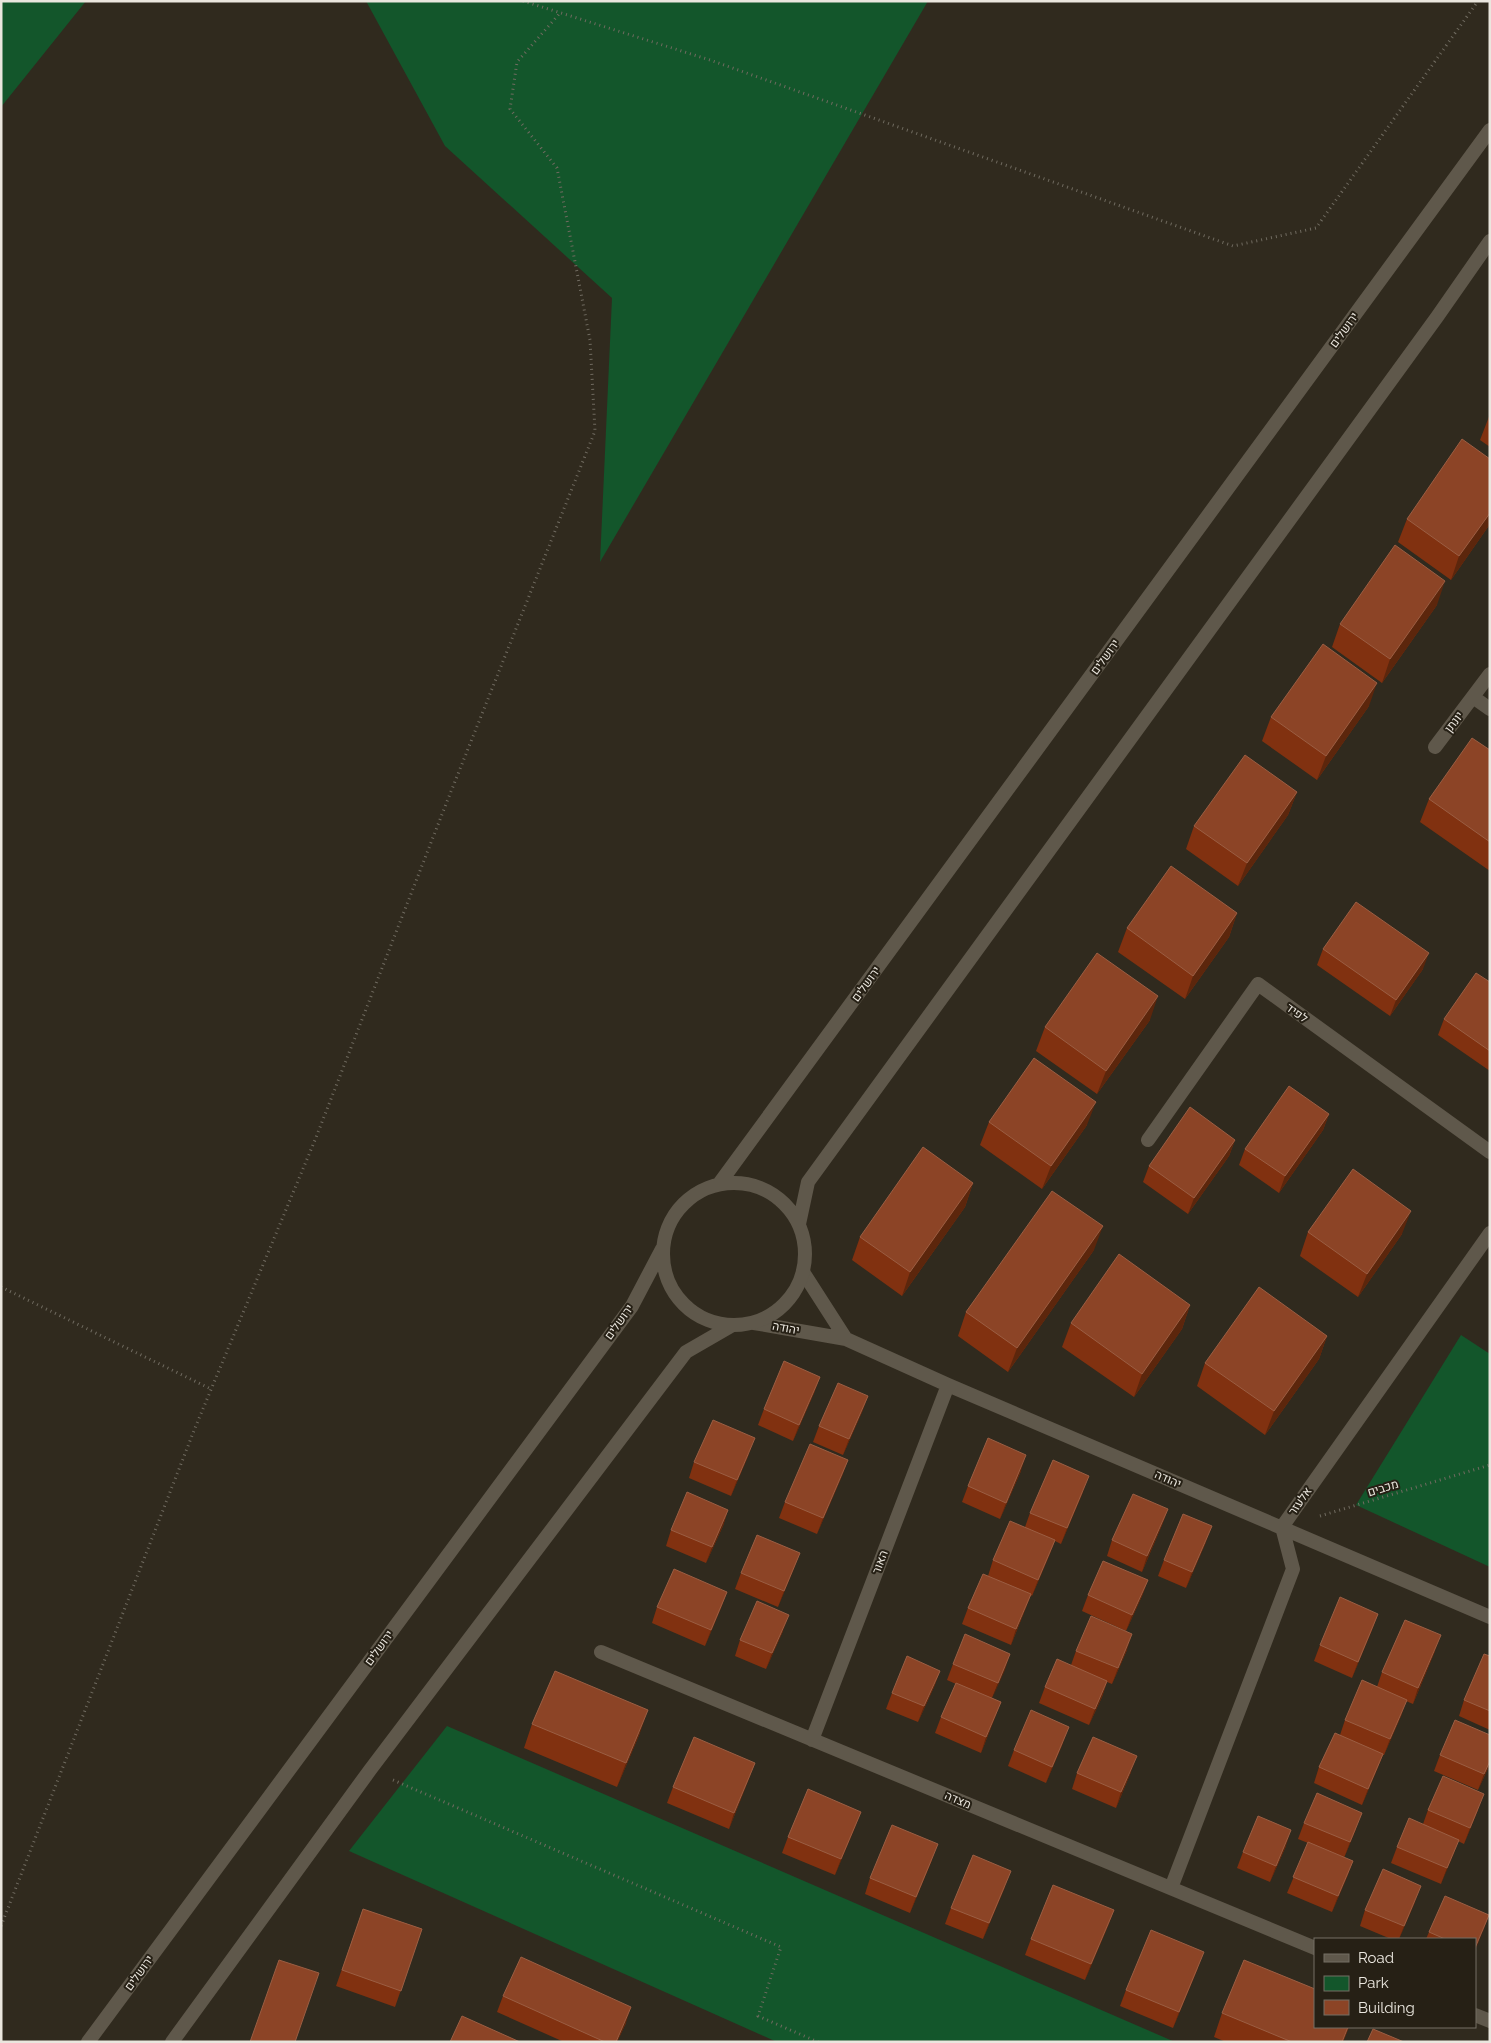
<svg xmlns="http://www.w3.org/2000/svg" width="1491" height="2043" font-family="Raleway,Heebo,sans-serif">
	<rect width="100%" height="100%" fill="#302a1e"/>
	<!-- green -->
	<path fill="#13562b" d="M1 1H86L1 107Z
		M366 1H928L600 562 612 298 445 146Z
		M1461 1335 1490 1354V1567L1356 1505Z
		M447 1726 1175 2042H777L349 1851Z"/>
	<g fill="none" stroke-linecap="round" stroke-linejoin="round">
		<!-- path -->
		<path stroke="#706b60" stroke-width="3" stroke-dasharray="1 4" stroke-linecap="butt" d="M523 1 710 60 1233 246 1316 228 1478 1
			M1 1287 211 1389
			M1320 1516 1490 1465
			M393 1780 781 1947 758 2016 818 2042
			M1 1926 195 1428 315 1140 448 799 595 431 590 340 557 168 510 109 517 62 560 13"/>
		<!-- minor -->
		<path stroke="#5f584b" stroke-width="14" d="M1473 697 1490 709
			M1435 747 1490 674
			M1148 1140 1258 984 1490 1152
			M803 1272 846 1339
			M754 1323 846 1339 948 1385 1490 1617
			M601 1652 1315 1948
			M812 1740 948 1385
			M1171 1888 1293 1569 1282 1527 1490 1233
			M1475 2015 1490 2021"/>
		<!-- tertiary -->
		<path stroke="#5f584b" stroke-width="14" d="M663 1254a71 71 0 1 1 142 0a71 71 0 1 1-142 0Z
			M719 1184 1490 130
			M799 1224 808 1182 1437 317 1490 241
			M88 2042 632 1306 662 1249
			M172 2042 370 1770 686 1352 731 1326"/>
	</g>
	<!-- wall -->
	<path fill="#813110" d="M1490 414V447L1480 440Z
		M1490 459V524L1451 580 1398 542 1407 519Z
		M1437 605 1382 683 1332 647 1340 624Z
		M1369 706 1317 780 1262 741 1271 717Z
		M1490 750V871L1420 822 1429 799Z
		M1297 792 1288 815 1238 886 1186 849 1194 826Z
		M1237 913 1229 937 1185 999 1118 952 1127 928Z
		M1323 949 1423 969 1390 1016 1317 965Z
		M1490 982V1071L1438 1035 1444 1019Z
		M1150 1020 1097 1094 1036 1051 1045 1027Z
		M1329 1114 1323 1130 1279 1193 1239 1165 1245 1149Z
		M989 1122 1087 1125 1042 1189 980 1145Z
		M1235 1140 1229 1156 1188 1214 1143 1182 1149 1166Z
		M973 1183 965 1207 902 1296 852 1260 860 1237Z
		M1308 1232 1402 1234 1358 1297 1300 1256Z
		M1094 1250 1008 1372 958 1336 966 1312Z
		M1190 1305 1182 1329 1134 1397 1062 1347 1071 1323Z
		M1327 1336 1319 1359 1265 1435 1197 1386 1205 1363Z
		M820 1377 814 1393 793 1441 758 1425 764 1409Z
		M868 1396 862 1412 843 1455 813 1442 819 1426Z
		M749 1454 731 1496 689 1478 694 1462Z
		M848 1460 842 1476 817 1534 779 1518 785 1502Z
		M1021 1471 1000 1519 962 1502 968 1486Z
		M1083 1492 1061 1544 1055 1541 1049 1556 1032 1596 1031 1595 1011 1645 962 1624 968 1608 988 1576 993 1560 1025 1527 1030 1513Z
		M1168 1509 1162 1525 1142 1572 1107 1556 1112 1540Z
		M728 1510 723 1526 706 1563 666 1546 671 1530Z
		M1206 1542 1186 1588 1158 1576 1164 1560Z
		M800 1553 778 1607 735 1589 741 1573Z
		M1148 1580 1142 1596 1126 1631 1082 1611 1088 1595Z
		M727 1592 721 1608 705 1646 652 1623 657 1607Z
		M1378 1614 1372 1630 1352 1678 1314 1661 1320 1645Z
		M783 1631 766 1669 735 1656 740 1640Z
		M1127 1650 1112 1684 1107 1682 1102 1697 1089 1725 1039 1703 1045 1687 1071 1665 1076 1651Z
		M1435 1651 1413 1704 1406 1701 1401 1716 1384 1755H1383L1362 1805 1314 1783 1319 1767 1340 1735 1345 1720 1377 1687 1382 1672Z
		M1010 1654 992 1698 1001 1702 981 1753 935 1733 941 1717 956 1684 947 1680 953 1664Z
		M1490 1656V1730L1459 1716 1464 1700Z
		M940 1671 934 1687 918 1722 886 1709 892 1693Z
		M532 1724 640 1733 617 1787 524 1748Z
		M1063 1743 1046 1783 1008 1766 1014 1750Z
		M1440 1755 1490 1764 1478 1790 1434 1771Z
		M755 1763 729 1829 667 1803 673 1787Z
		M1131 1772 1116 1808 1072 1789 1077 1773Z
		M1428 1810H1478L1464 1844 1458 1841 1441 1884 1391 1863 1397 1847 1423 1824Z
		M861 1812 835 1875 782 1853 788 1837Z
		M1304 1823 1356 1829 1344 1858 1353 1861 1347 1877 1332 1912 1287 1893 1308 1843 1298 1839Z
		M1286 1846 1270 1882 1237 1868 1243 1852Z
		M932 1860 910 1913 865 1894 870 1878Z
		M1005 1887 983 1939 945 1924 951 1908Z
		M1415 1902 1399 1939H1391L1360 1926 1365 1910Z
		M363 1909 422 1929 395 2007 336 1986Z
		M1114 1910 1108 1926 1085 1980 1025 1955 1031 1939Z
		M1489 1915 1483 1931 1475 1939H1426L1429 1932Z
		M1198 1968 1173 2028 1120 2006 1126 1990Z
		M503 1996 626 2023 617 2042H564L497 2012Z
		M1222 2013 1315 2027H1349L1343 2042H1226L1214 2037Z"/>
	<!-- shaded-wall -->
	<path fill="#5c260c" d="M1490 513V524L1451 580 1459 556Z
		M1445 581 1437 605 1382 683 1390 659Z
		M1377 683 1369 706 1317 780 1326 756Z
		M1297 792 1288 815 1238 886 1247 863Z
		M1237 913 1229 937 1185 999 1193 976Z
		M1429 953 1423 969 1390 1016 1396 1000Z
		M1158 996 1150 1020 1097 1094 1106 1071Z
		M1096 1102 1087 1125 1042 1189 1051 1166Z
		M1329 1114 1323 1130 1279 1193 1285 1176Z
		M1235 1140 1229 1156 1188 1214 1194 1198Z
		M973 1183 965 1207 902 1296 910 1272Z
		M1411 1211 1402 1234 1358 1297 1367 1274Z
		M1103 1226 1094 1250 1008 1372 1017 1348Z
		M1190 1305 1182 1329 1134 1397 1142 1374Z
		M1327 1336 1319 1359 1265 1435 1274 1411Z
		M820 1377 814 1393 793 1441 799 1425Z
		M868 1396 862 1412 843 1455 849 1439Z
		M755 1438 749 1454 731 1496 737 1480Z
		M1026 1455 1021 1471 1000 1519 1006 1503Z
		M848 1460 842 1476 817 1534 823 1518Z
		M1089 1476 1083 1492 1061 1544 1067 1528Z
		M1168 1509 1162 1525 1142 1572 1147 1556Z
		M728 1510 723 1526 706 1563 712 1547Z
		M1212 1526 1206 1542 1186 1588 1192 1572Z
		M1055 1540 1049 1556 1032 1596 1038 1580Z
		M800 1553 794 1569 778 1607 784 1591Z
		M1148 1580 1142 1596 1126 1631 1132 1615Z
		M727 1592 721 1608 705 1646 711 1630Z
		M1031 1594 1025 1610 1011 1645 1016 1629Z
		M1378 1614 1372 1630 1352 1678 1358 1662Z
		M789 1615 783 1631 766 1669 772 1653Z
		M1132 1634 1127 1650 1112 1684 1118 1668Z
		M1441 1635 1435 1651 1413 1704 1418 1688Z
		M1010 1654 1005 1670 992 1699 998 1683Z
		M940 1671 934 1687 918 1722 924 1706Z
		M1107 1681 1102 1697 1089 1725 1095 1709Z
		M1407 1700 1401 1716 1384 1755 1390 1739Z
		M1001 1702 995 1718 981 1753 986 1737Z
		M648 1710 640 1733 617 1787 626 1763Z
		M1069 1727 1063 1743 1046 1783 1052 1767Z
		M1383 1754 1377 1770 1362 1805 1368 1789Z
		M1137 1756 1131 1772 1116 1808 1121 1792Z
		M1490 1761V1764L1478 1790 1484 1774Z
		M755 1763 749 1779 729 1829 734 1813Z
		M1484 1794 1478 1810 1464 1844 1470 1828Z
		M861 1812 855 1828 835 1875 841 1859Z
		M1362 1813 1356 1829 1344 1858 1350 1842Z
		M1291 1830 1286 1846 1270 1882 1276 1866Z
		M1459 1840 1453 1856 1441 1884 1447 1868Z
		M938 1844 932 1860 910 1913 916 1897Z
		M1353 1861 1347 1877 1332 1912 1338 1896Z
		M1011 1871 1005 1887 983 1939 989 1923Z
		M1421 1886 1415 1902 1399 1939 1404 1926Z
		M1114 1910 1108 1926 1085 1980 1091 1964Z
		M1489 1915 1483 1931 1475 1951V1948Z
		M1204 1952 1198 1968 1173 2028 1179 2012Z
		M631 2007 626 2023 617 2042H616Z
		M1348 2027H1349L1343 2042H1342Z"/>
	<!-- building -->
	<path fill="#8c4426" stroke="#9b5e43" d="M1462 439 1490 459V513L1459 556 1407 519Z
		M1395 545 1445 581 1390 659 1340 624Z
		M1323 644 1377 683 1326 756 1271 717Z
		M1472 738 1490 750V842L1429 799Z
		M1245 755 1297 792 1247 863 1194 826Z
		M1171 866 1237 913 1193 976 1127 928Z
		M1356 902 1429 953 1396 1000 1323 949Z
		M1097 953 1158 996 1106 1071 1045 1027Z
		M1476 973 1490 982V1051L1444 1019Z
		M1034 1058 1096 1102 1051 1166 989 1122Z
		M1289 1086 1329 1114 1285 1176 1245 1149Z
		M1190 1107 1235 1140 1194 1198 1149 1166Z
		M923 1147 973 1183 910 1272 860 1237Z
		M1353 1169 1411 1211 1367 1274 1308 1232Z
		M1052 1191 1103 1226 1017 1348 966 1312Z
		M1119 1254 1190 1305 1142 1374 1071 1323Z
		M1259 1287 1327 1336 1274 1411 1205 1363Z
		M784 1361 820 1377 799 1425 764 1409Z
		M838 1383 868 1396 849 1439 819 1426Z
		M713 1420 755 1438 737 1480 694 1462Z
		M988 1438 1026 1455 1006 1503 968 1486Z
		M810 1444 848 1460 823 1518 785 1502Z
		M1053 1460 1089 1476 1067 1528 1030 1513Z
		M687 1492 728 1510 712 1547 671 1530Z
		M1133 1494 1168 1509 1147 1556 1112 1540Z
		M1183 1514 1212 1526 1192 1572 1164 1560Z
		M1010 1521 1055 1540 1038 1580 993 1560Z
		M757 1535 800 1553 784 1591 741 1573Z
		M1103 1561 1148 1580 1132 1615 1088 1595Z
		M674 1569 727 1592 711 1630 657 1607Z
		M983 1574 1031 1594 1016 1629 968 1608Z
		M1340 1597 1378 1614 1358 1662 1320 1645Z
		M757 1601 789 1615 772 1653 740 1640Z
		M1091 1616 1132 1634 1118 1668 1076 1651Z
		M1405 1620 1441 1635 1418 1688 1382 1672Z
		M965 1634 1010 1654 998 1683 953 1664Z
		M1484 1654 1490 1656V1711L1464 1700Z
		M907 1656 940 1671 924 1706 892 1693Z
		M1057 1659 1107 1681 1095 1709 1045 1687Z
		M555 1671 648 1710 626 1763 532 1724Z
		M1362 1680 1407 1700 1390 1739 1345 1720Z
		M956 1683 1001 1702 986 1737 941 1717Z
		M1031 1710 1069 1727 1052 1767 1014 1750Z
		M1455 1720 1490 1735V1761L1484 1774 1440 1755Z
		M1335 1733 1383 1754 1368 1789 1319 1767Z
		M694 1737 755 1763 734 1813 673 1787Z
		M1093 1737 1137 1756 1121 1792 1077 1773Z
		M1443 1776 1484 1794 1470 1828 1428 1810Z
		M808 1789 861 1812 841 1859 788 1837Z
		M1317 1793 1362 1813 1350 1842 1304 1823Z
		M1258 1816 1291 1830 1276 1866 1243 1852Z
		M1409 1818 1459 1840 1447 1868 1397 1847Z
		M892 1825 938 1844 916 1897 870 1878Z
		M1308 1842 1353 1861 1338 1896 1293 1877Z
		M973 1855 1011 1871 989 1923 951 1908Z
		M1383 1869 1421 1886 1404 1926 1365 1910Z
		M1053 1885 1114 1910 1091 1964 1031 1939Z
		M1445 1896 1489 1915 1475 1948V1939H1445L1429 1932Z
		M363 1909 422 1929 401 1991 342 1970Z
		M1151 1930 1204 1952 1179 2012 1126 1990Z
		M521 1957 631 2007 616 2042H605L503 1996Z
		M279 1960 319 1973 295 2042H250Z
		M1244 1960 1315 1989V2027H1348L1342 2042H1292L1222 2013Z
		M462 2016 520 2042H450Z
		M1373 2029 1404 2042H1367Z"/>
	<g text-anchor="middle" stroke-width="4" stroke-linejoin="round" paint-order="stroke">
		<!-- street labels -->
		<g font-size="12" fill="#eae6de" stroke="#262015">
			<text transform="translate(1344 330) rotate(-54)" y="4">ירושלים</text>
			<text transform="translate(1105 657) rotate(-54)" y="4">ירושלים</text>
			<text transform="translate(1454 722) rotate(-53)" y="4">יונתן</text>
			<text transform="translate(866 984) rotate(-54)" y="4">ירושלים</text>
			<text transform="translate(1297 1013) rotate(36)" y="4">לפיד</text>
			<text transform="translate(619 1322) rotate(-54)" y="4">ירושלים</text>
			<text transform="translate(786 1328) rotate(10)" y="4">יהודה</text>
			<text transform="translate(1168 1479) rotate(23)" y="4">יהודה</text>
			<text transform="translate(1383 1488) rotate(-17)" y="4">מכבים</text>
			<text transform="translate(1300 1501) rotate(-55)" y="4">אלעזר</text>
			<text transform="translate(880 1562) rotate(-69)" y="4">האור</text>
			<text transform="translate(379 1648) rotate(-54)" y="4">ירושלים</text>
			<text transform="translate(958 1800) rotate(23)" y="4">מצדה</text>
			<text transform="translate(139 1973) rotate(-54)" y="4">ירושלים</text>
		</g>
	</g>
	<!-- border -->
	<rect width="1491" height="2043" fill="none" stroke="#eae6de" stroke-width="5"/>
	<!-- legend -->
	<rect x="1314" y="1938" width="162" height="90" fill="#262015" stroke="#746f65"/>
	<rect x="1324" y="1954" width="25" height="8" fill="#5f584b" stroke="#746f65"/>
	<text x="1358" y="1963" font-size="15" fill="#eae6de">Road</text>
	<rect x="1324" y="1976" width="25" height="15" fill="#13562b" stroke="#746f65"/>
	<text x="1358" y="1988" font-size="15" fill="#eae6de">Park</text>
	<rect x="1324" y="2000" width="25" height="15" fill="#8c4426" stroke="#746f65"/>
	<text x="1358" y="2013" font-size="15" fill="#eae6de">Building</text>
</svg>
